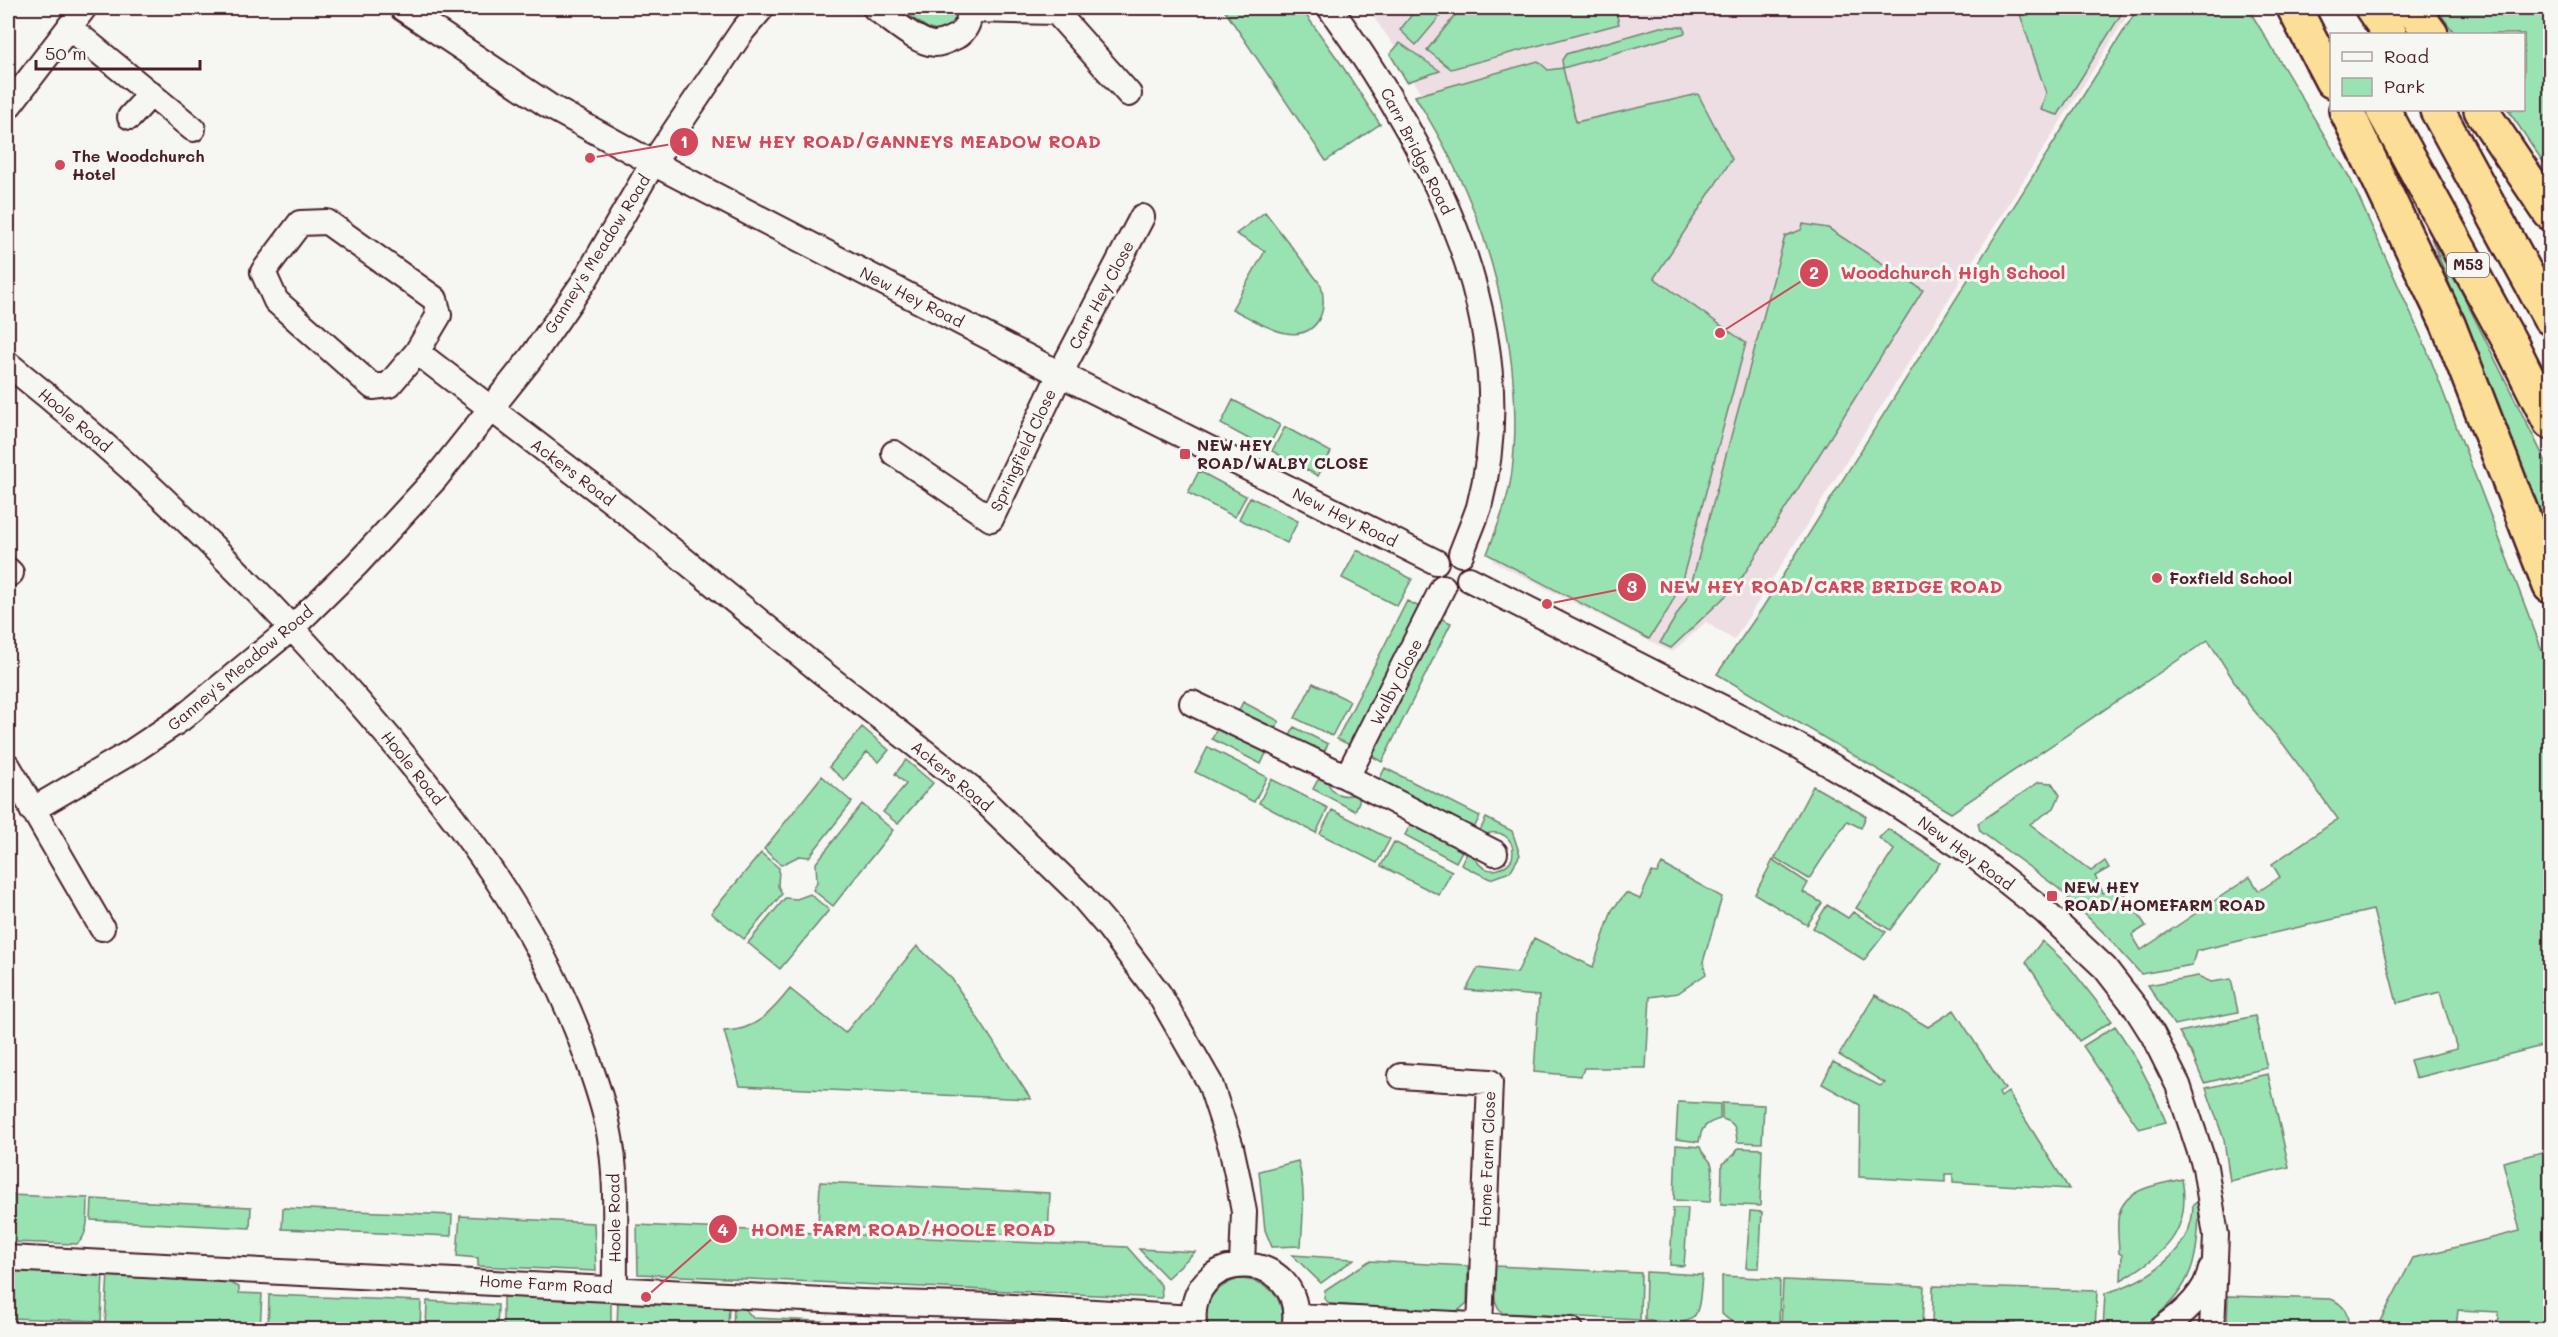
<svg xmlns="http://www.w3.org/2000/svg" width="2558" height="1337" font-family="Mali,sans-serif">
	<rect width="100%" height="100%" fill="#f6f6f2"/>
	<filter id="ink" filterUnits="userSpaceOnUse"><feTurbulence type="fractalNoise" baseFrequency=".0167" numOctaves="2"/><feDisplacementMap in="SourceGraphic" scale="12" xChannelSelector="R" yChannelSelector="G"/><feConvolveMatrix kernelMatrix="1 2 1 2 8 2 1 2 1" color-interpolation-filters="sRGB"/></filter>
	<g filter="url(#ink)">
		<!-- built -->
		<path fill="#eddee4" d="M1367 8H2132L1734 640 1706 622 1672 652 1492 561 1521 488 1509 308 1468 184 1400 54Z"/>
		<!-- green -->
		<path fill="#99e2b1" stroke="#72806e" stroke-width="1.5" d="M897 8H961L955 28 935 33Z
			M1223 8H1301L1339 61 1380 124 1326 161Z
			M1417 8H1447L1416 45 1400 30Z
			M1461 8H1615L1619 24 1451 69 1427 50Z
			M2018 8H2125L2058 115 2041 110 2046 93Z
			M2138 8H2248L2350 178 2427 350 2550 671V1044L2415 1078 2410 1060 2457 1049 2440 992 2397 1003 2373 910 2196 951 2192 965 2141 974 2104 933 2058 888 1980 831 1978 823 2039 782 2052 783 2060 795 2054 808 2030 824 2091 871 2105 861 2109 868 2095 876 2103 893 2119 885 2146 926 2132 935 2141 950 2250 877 2259 891 2280 877 2272 864 2338 819 2284 745 2250 706 2208 640 1951 813 1717 674 1763 607Z
			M2436 8H2550V172L2508 110H2524V34H2455Z
			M1660 27H1684L1685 33 1563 68 1576 122 1698 94 1732 159 1654 278 1746 343 1681 584 1668 610 1649 639 1487 554C1497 527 1509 499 1512 471 1524 374 1497 250 1453 164 1442 140 1428 118 1415 96L1538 61 1548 70 1563 68 1562 60 1566 54Z
			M1400 43 1440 71 1407 82 1390 54Z
			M1265 212 1321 285C1324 297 1325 310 1318 321 1298 351 1255 320 1232 309L1265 251 1236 234Z
			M1803 224 1828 228 1923 290 1743 576 1733 589 1671 648 1660 643 1688 596 1785 236 1801 230Z
			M2431 238 2461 291 2550 470V535Z
			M1233 400 1280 425 1267 449 1221 424Z
			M1285 427 1331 452 1318 476 1272 451Z
			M1199 471 1246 496 1235 517 1188 493Z
			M1250 497 1298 521 1287 543 1239 519Z
			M1357 550 1412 579 1397 606 1342 578Z
			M1407 601 1422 608 1352 746 1337 739Z
			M1438 617 1451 623 1382 762 1368 754Z
			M1313 683 1350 701 1332 736 1295 718Z
			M1243 702 1279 721 1274 731 1237 714Z
			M1218 726 1267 751 1261 764 1212 739Z
			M862 727 889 750 879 762 867 752 844 780 829 767Z
			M1294 727 1328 744 1322 756 1288 739Z
			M1208 747 1267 777 1254 802 1195 772Z
			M906 760 933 783 898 824 883 812 906 784 895 774Z
			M1385 768 1480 816 1472 832 1377 784Z
			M1321 774C1330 780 1328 793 1342 795 1349 797 1355 793 1362 794L1355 811 1313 789Z
			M822 776 852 802 809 857 799 856 781 865 764 849Z
			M1271 779 1328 808 1316 833 1259 803Z
			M1813 786 1866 816 1861 828 1847 821 1809 879 1775 858Z
			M862 804 893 830 833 906 813 890 817 882 816 863Z
			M1332 810 1390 839 1377 863 1320 834Z
			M1486 818 1512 831 1520 855 1510 872 1490 879 1461 865 1469 849 1473 851C1477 872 1499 877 1512 859 1517 838 1499 826 1480 837L1478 835Z
			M1413 820 1464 847 1456 862 1405 835Z
			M1888 829 1940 863 1890 930 1856 908 1894 850 1879 838Z
			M1394 842 1452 871 1439 895 1381 866Z
			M761 853 779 868 778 886 782 894 744 939 711 913Z
			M1773 860 1808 883 1803 892 1822 903 1807 925 1755 894Z
			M1662 864 1722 897 1703 962 1706 974 1678 993 1650 997 1646 1068H1584L1581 1076 1534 1072 1539 996 1466 990 1478 968 1517 973 1534 938 1593 967 1612 910 1626 893 1640 899 1652 872 1657 873Z
			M810 894 829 910 780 969 748 943 785 898 797 899Z
			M1827 905 1848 918 1853 912 1886 932 1864 960 1813 928Z
			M2042 941 2068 965 2112 1021 2079 1041 2026 962Z
			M917 946 952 979 1031 1099 740 1086 724 1031C755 1031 772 1012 790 989L845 1033Z
			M2198 976 2211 982 2231 979 2238 1012 2174 1025 2148 985Z
			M1875 995 1928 1027 1954 1010 2005 1089 1999 1093 2001 1097 2008 1092 2069 1189 1953 1182V1174H1945V1182L1859 1177 1860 1105 1822 1084 1833 1062 1880 1086 1885 1083 1839 1055Z
			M2255 1016 2267 1068 2204 1083 2191 1052 2179 1032Z
			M2115 1026C2136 1056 2152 1087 2166 1122L2139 1129 2083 1046Z
			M2268 1074 2289 1167 2230 1181 2224 1140 2206 1088Z
			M1678 1102 1720 1104V1119C1706 1123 1701 1127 1699 1142L1676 1139Z
			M1722 1103 1764 1105 1762 1143 1737 1142C1736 1129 1736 1122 1722 1119Z
			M1676 1145 1700 1147C1702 1155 1707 1156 1711 1163 1715 1172 1711 1191 1710 1202L1674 1200Z
			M1738 1148 1762 1149 1760 1206 1721 1204 1722 1164 1735 1154Z
			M2550 1150V1329H2498L2499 1312 2458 1310 2456 1329H2391L2389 1324 2378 1325 2413 1258 2520 1231 2503 1162Z
			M1298 1161C1306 1189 1303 1217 1301 1246L1272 1247 1265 1230 1259 1171Z
			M2182 1179C2192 1232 2163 1256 2121 1280L2122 1255 2119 1253C2119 1241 2116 1226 2119 1214 2126 1187 2159 1185 2182 1179Z
			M820 1182 1050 1193 1048 1236 818 1226Z
			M8 1195 88 1198C87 1214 90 1234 77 1244L8 1242Z
			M92 1199 251 1207 250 1228 91 1220Z
			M2199 1201C2199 1245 2197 1280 2162 1311 2155 1318 2145 1326 2135 1329 2126 1332 2112 1329 2103 1330L2105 1293C2145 1282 2193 1253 2193 1205Z
			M283 1208 452 1215 451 1236 282 1229Z
			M1673 1208H1688L1684 1266 1670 1265Z
			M1750 1211 1762 1212 1759 1268H1746Z
			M460 1216 594 1223 596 1271 478 1266V1258L457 1256Z
			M637 1225 1127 1247 1161 1285 1162 1298 638 1274Z
			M1139 1249 1195 1252 1167 1278Z
			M1292 1255 1354 1259 1321 1283Z
			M1369 1261 1468 1266 1467 1303 1459 1310 1449 1313 1331 1304 1324 1299 1325 1290Z
			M1494 1266 1641 1273 1640 1320 1502 1313C1490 1299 1494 1283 1494 1266Z
			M8 1268 103 1272 101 1321 8 1318Z
			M1646 1272 1702 1275C1698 1329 1697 1323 1645 1320Z
			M108 1273 222 1279 239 1287V1293L262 1294 260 1329 105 1323Z
			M1722 1276 1780 1279 1779 1329C1757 1328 1738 1330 1722 1314Z
			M1238 1279C1270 1280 1286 1298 1282 1329H1206C1204 1302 1211 1288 1238 1279Z
			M1783 1280 1924 1286 1922 1326H1897L1896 1330 1781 1329Z
			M1933 1286 2097 1291 2095 1329H2015V1324L1959 1322V1327L1932 1326Z
			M512 1293 611 1298V1329L503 1330V1298Z
			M269 1295 421 1301 420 1329H268Z
			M2228 1296 2331 1299C2345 1305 2349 1314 2348 1329H2227Z
			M618 1298 729 1303 728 1329 617 1330Z
			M427 1301 498 1305 497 1329H426Z
			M734 1303H740L753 1318 857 1323V1330H733Z
			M1029 1317 1067 1319 1078 1329 1021 1330V1325Z
			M1078 1320 1161 1327V1329H1088Z
			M864 1324 969 1329H864Z"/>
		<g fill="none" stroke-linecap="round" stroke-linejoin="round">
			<defs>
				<path id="street" d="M402 8 549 106 653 163 1060 374 1436 562
					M875 8C889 18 918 44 935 44 942 44 951 39 957 36 967 30 970 19 970 8
					M1330 8C1432 150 1526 326 1479 507 1474 522 1467 538 1461 554
					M970 10 1056 12 1129 94
					M69 27 193 129
					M8 107 84 8
					M130 117 151 94
					M417 352 439 315 435 299 327 222 300 223 263 272 276 301 373 387 389 385 417 352 618 506 819 670 971 788 1080 894 1110 929 1159 994 1210 1083 1231 1147 1238 1179 1244 1212 1242 1264
					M8 364C134 464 250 578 356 699 451 808 544 927 590 1066 597 1086 604 1106 608 1127 619 1179 614 1235 615 1288
					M894 453 991 519 1060 374 1142 217
					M8 570 11 573
					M1469 579 1798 746 1885 797 1971 853 2044 911 2105 968 2136 1008 2153 1035 2178 1085 2205 1167 2216 1235 2212 1330
					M1192 703 1347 777 1495 853
					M8 766 102 928
					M1347 777 1443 587
					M32 810 133 751 181 719 293 627 357 564 435 479 531 358 585 280 653 163 743 30 762 8
					M1401 1076 1490 1082 1480 1326
					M8 1258 862 1302 996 1306 1193 1318
					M1297 1316 1571 1330
					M1195 1330C1179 1244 1310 1244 1294 1330
					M2160 1330C2182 1315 2206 1295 2211 1269"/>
				<path id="highway" d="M2294 8 2332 81
					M2372 8 2390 34
					M2412 8 2431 34
					M2346 110 2448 324 2550 586
					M2383 110 2512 346 2550 422
					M2437 110 2550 318
					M2481 110 2550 213"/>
			</defs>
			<!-- street casing -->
			<use href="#street" stroke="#4a1f2b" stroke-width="28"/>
			<!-- highway casing -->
			<use href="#highway" stroke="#4a1f2b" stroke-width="38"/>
			<!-- street -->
			<use href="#street" stroke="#f6f6f2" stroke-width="24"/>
			<!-- highway -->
			<use href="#highway" stroke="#fdde96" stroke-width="33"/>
		</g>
	</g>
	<!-- markers -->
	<g fill="#d1495b" stroke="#f6f6f2" stroke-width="2">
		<circle cx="60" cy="165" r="6"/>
		<rect x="1179" y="448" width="12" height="12" rx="3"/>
		<circle cx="2157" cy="578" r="6"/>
		<rect x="2046" y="890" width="12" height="12" rx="3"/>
	</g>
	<g text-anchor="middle" stroke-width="6" stroke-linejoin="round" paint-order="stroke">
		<!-- shield labels -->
		<rect fill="#f6f6f2" stroke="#7e6067" stroke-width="1.5" x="2447" y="253" width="42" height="24" rx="4.5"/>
		<g font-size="15" font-weight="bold" fill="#4a1f2b">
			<text x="2468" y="270">M53</text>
		</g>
		<!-- street labels -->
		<g font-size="16" fill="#4a1f2b" stroke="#f6f6f2">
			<text transform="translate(1417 151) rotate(63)" y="6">Carr Bridge Road</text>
			<text transform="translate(597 254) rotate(-58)" y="6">Ganney's Meadow Road</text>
			<text transform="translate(1101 295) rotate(-62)" y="6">Carr Hey Close</text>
			<text transform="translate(912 297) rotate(27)" y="6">New Hey Road</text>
			<text transform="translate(75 420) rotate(40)" y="6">Hoole Road</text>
			<text transform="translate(1023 450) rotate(-65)" y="6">Springfield Close</text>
			<text transform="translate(573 472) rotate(37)" y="6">Ackers Road</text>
			<text transform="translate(1345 517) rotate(26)" y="6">New Hey Road</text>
			<text transform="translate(240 668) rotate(-40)" y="6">Ganney's Meadow Road</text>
			<text transform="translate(1396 682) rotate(-63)" y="6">Walby Close</text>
			<text transform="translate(413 768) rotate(51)" y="6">Hoole Road</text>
			<text transform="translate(952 776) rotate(40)" y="6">Ackers Road</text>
			<text transform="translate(1966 853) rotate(36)" y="6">New Hey Road</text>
			<text transform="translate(1487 1159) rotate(-88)" y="6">Home Farm Close</text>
			<text transform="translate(614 1218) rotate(-91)" y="6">Hoole Road</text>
			<text transform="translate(546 1284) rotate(3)" y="6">Home Farm Road</text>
		</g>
		<!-- poi labels -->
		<g font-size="16" font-weight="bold" fill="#4a1f2b" stroke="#f6f6f2" text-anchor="start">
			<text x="72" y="162">The Woodchurch<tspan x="72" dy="18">Hotel</tspan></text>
			<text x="1197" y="451">NEW HEY<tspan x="1197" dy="18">ROAD/WALBY CLOSE</tspan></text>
			<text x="2169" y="584">Foxfield School</text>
			<text x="2064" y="893">NEW HEY<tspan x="2064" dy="18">ROAD/HOMEFARM ROAD</tspan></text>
		</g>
	</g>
	<!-- callouts -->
	<path fill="none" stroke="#d1495b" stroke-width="2" d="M590 158L684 142M1720 333L1814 273M1547 604L1632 587M646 1297L723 1229"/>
	<g fill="#d1495b" stroke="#f6f6f2" stroke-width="2">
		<circle cx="590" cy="158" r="6"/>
		<circle cx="1720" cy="333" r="6"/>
		<circle cx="1547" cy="604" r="6"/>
		<circle cx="646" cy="1297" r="6"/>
		<circle cx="684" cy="142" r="15"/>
		<circle cx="1814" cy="273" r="15"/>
		<circle cx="1632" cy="587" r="15"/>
		<circle cx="723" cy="1229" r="15"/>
	</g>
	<g font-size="18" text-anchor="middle" font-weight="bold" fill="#fff">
		<text x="684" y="148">1</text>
		<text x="1814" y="279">2</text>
		<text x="1632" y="593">3</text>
		<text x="723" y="1236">4</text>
	</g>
	<g font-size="18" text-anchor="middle" font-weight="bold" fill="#d1495b" stroke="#f6f6f2" stroke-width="6" stroke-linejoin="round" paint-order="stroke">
		<text x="906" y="148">NEW HEY ROAD/GANNEYS MEADOW ROAD</text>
		<text x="1953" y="279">Woodchurch High School</text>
		<text x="1831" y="593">NEW HEY ROAD/CARR BRIDGE ROAD</text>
		<text x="903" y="1236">HOME FARM ROAD/HOOLE ROAD</text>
	</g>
	<!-- margin -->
	<rect width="2558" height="1337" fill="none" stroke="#f6f6f2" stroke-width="30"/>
	<rect x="15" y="15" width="2528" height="1307" fill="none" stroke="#4a1f2b" stroke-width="2" filter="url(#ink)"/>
	<!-- legend -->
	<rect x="2330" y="33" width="195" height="78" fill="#f6f6f2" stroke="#b1a0a2" stroke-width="1.5"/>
	<rect x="2342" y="52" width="30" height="9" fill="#f6f6f2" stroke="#b1a0a2" stroke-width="1.5"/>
	<text x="2384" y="63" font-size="18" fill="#4a1f2b">Road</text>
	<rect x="2342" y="78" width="30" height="18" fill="#99e2b1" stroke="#b1a0a2" stroke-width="1.5"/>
	<text x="2384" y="93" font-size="18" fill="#4a1f2b">Park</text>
	<!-- scale -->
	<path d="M36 60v9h164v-9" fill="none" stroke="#4a1f2b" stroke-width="3"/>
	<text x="45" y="60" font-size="18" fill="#4a1f2b" stroke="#f6f6f2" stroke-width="4.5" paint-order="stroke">50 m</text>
</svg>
